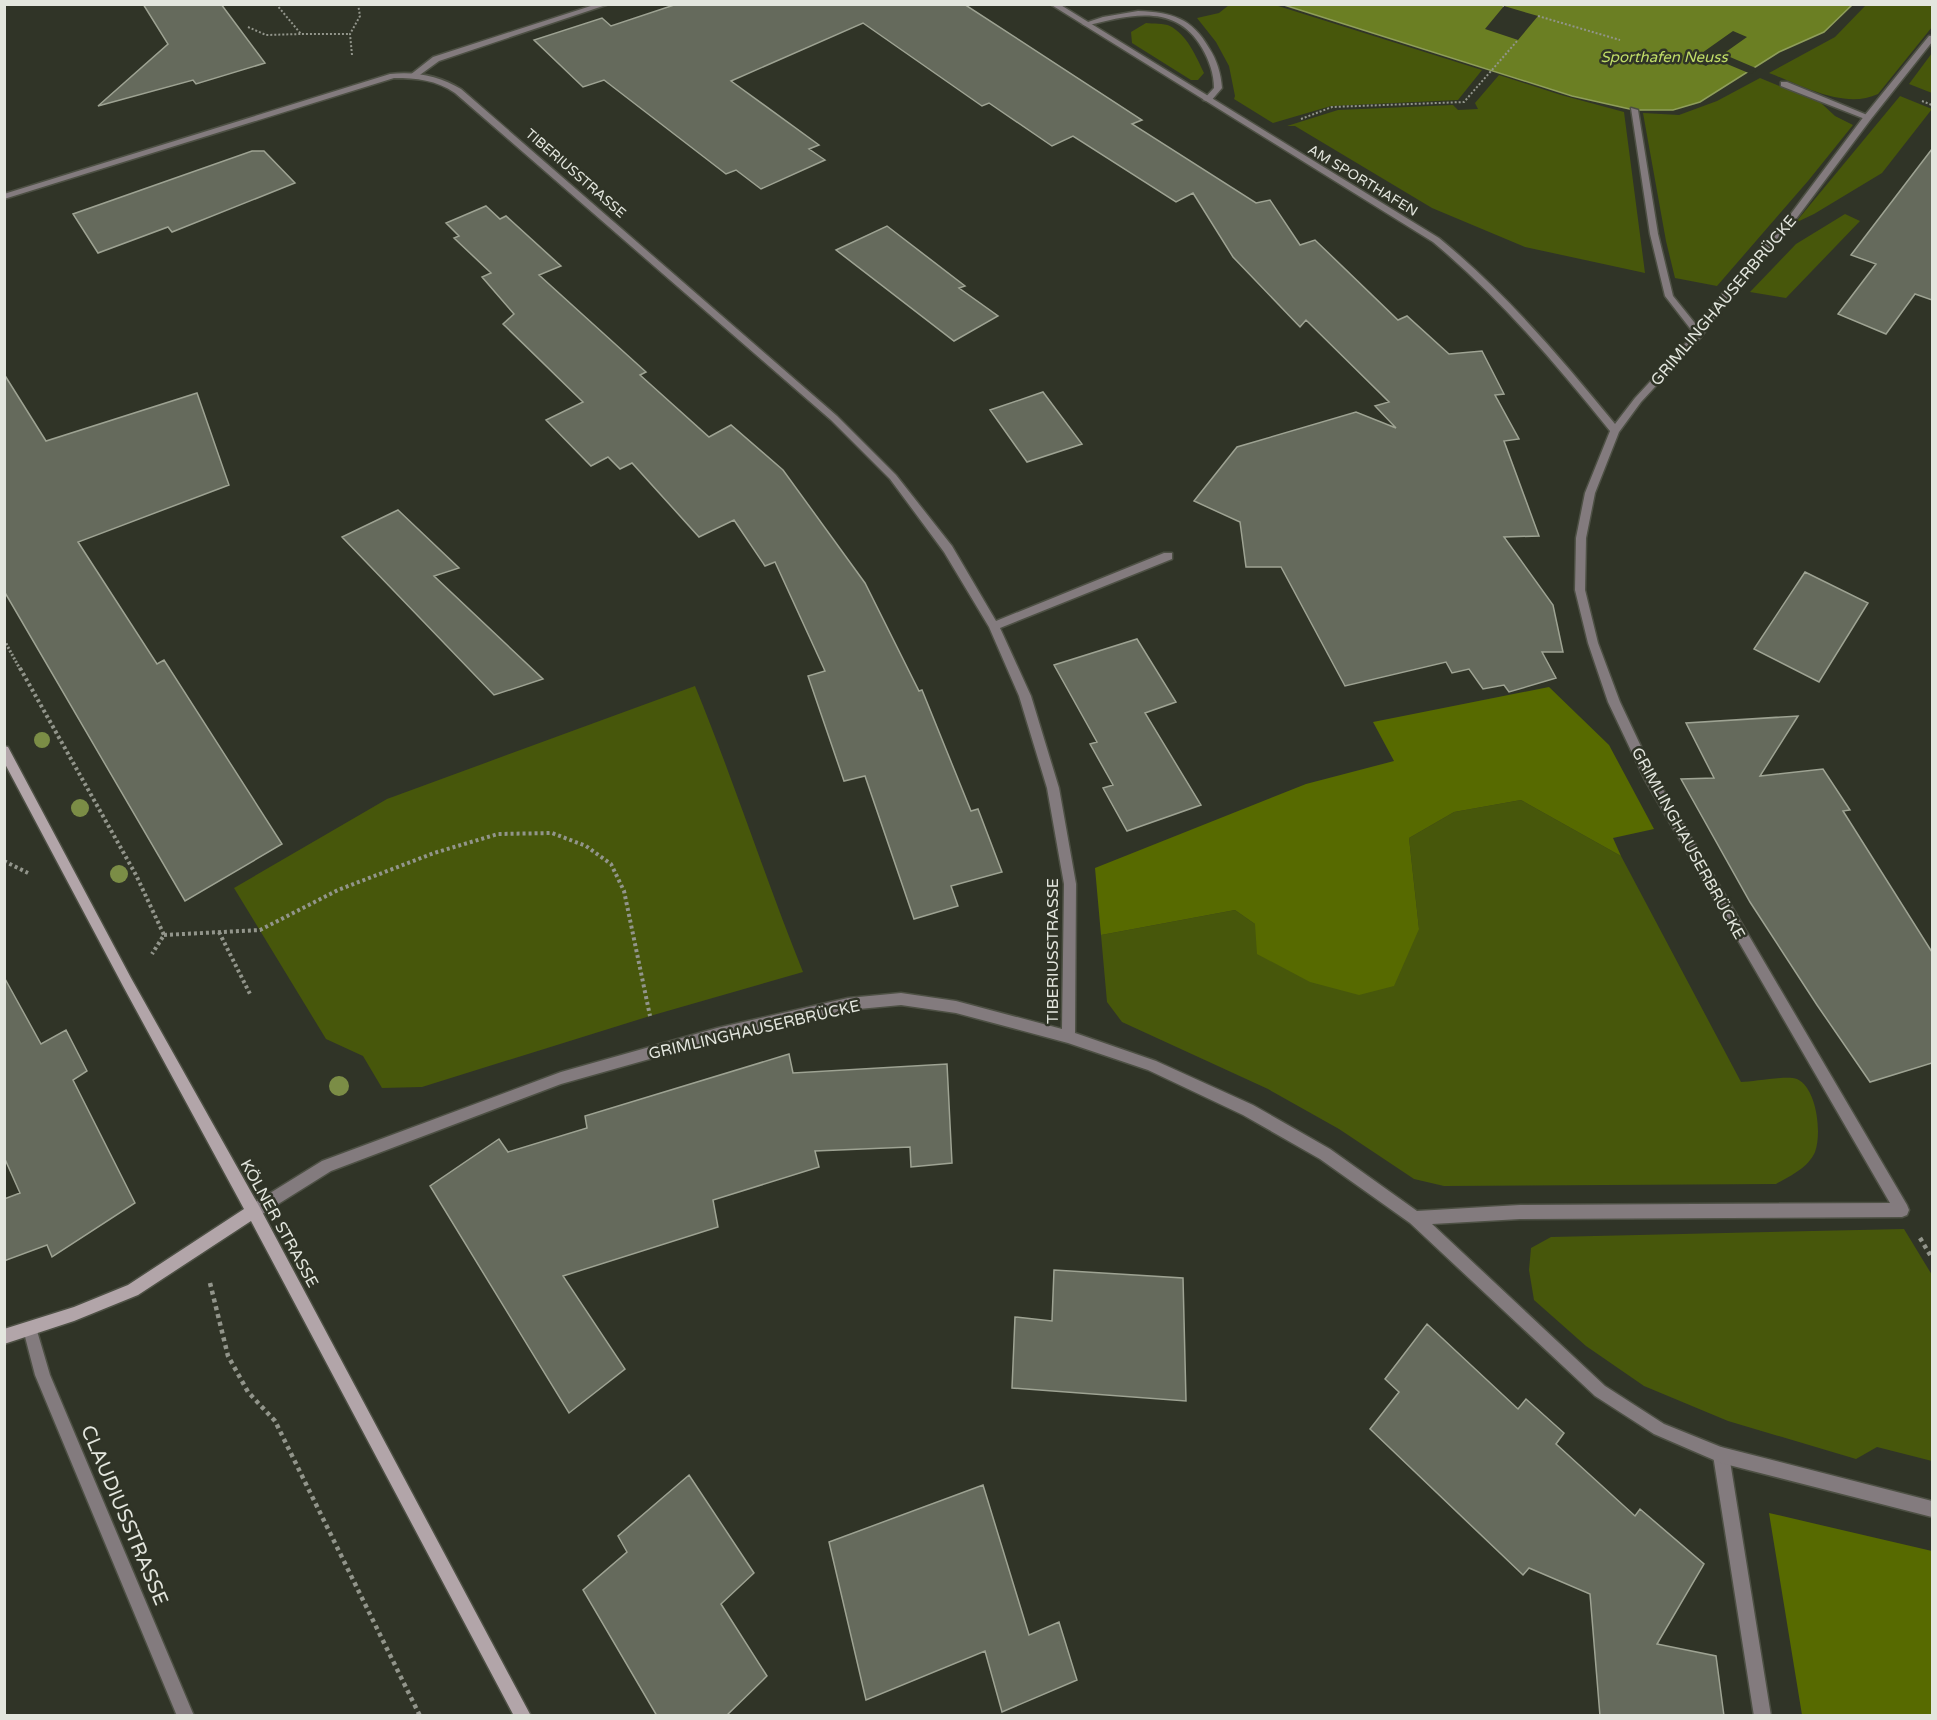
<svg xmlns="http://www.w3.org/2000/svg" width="1937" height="1720" font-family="'Varela Round',sans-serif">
	<rect width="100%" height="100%" fill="#303427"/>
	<!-- green -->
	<path fill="#47570b" d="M1229 5H1275L1482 70 1458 100 1331 106 1273 123 1234 99 1235 96 1229 66 1216 42 1197 18 1219 13Z
		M1866 5H1932V27L1878 94C1844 110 1801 85 1769 73L1835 37Z
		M1146 23C1153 24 1164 23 1170 26 1187 35 1196 56 1204 73L1198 80H1191L1132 43 1131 32Z
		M1932 53V93L1909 84Z
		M1499 75 1561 95 1624 112 1645 273 1525 247 1432 208 1295 126H1287L1338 110 1453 105 1458 110 1478 109 1475 103Z
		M1760 78 1821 103 1835 116 1853 125 1808 181 1717 286 1675 278 1666 241 1643 113 1679 115 1717 101Z
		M1900 96 1932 109 1882 173 1814 214 1795 223Z
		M1845 214 1860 221 1786 298 1750 292 1796 244Z
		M695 686C734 781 765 878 803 972L650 1016 422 1087 382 1088 363 1056 326 1039 234 888 387 799Z
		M1521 800 1621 856 1741 1082C1753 1082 1787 1075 1797 1079 1817 1088 1822 1134 1815 1152 1808 1168 1790 1176 1776 1184L1444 1186 1414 1179 1339 1129 1268 1089 1122 1022 1107 1002 1101 935 1235 910 1255 924 1419 929 1409 838 1454 812Z
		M1904 1229 1932 1275V1461L1877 1447 1856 1459 1728 1421 1644 1386 1586 1346 1534 1300 1529 1270 1531 1248 1551 1237Z"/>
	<!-- forest -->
	<path fill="#576a00" d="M1549 687 1609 745 1654 829 1613 838 1621 856 1521 800 1454 812 1409 838 1419 929 1394 986 1359 995 1310 982 1257 954 1255 924 1235 910 1101 935 1095 868 1306 784 1394 761 1373 722Z
		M1769 1513 1932 1551V1715H1802Z"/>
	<!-- water -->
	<path fill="#6b7f23" stroke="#8f9e5b" stroke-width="1.5" d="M1284 5H1852L1824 32 1779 52 1700 102 1673 110H1634L1572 96Z"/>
	<!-- pier -->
	<path fill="#303427" d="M1504 6 1538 16 1518 40 1485 29Z
		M1733 31 1747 37 1723 54 1758 69 1751 74 1715 59 1706 66 1692 60Z"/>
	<!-- building -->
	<path fill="#656a5c" stroke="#9ea393" stroke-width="1.5" d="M143 4H221L265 63 196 84 193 80 98 106 168 44Z
		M677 4H964L1142 120 1132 124 1256 203 1270 200 1300 245 1315 240 1398 320 1407 316 1449 354 1482 351 1504 394 1495 395 1519 439 1504 441 1539 536 1504 537 1553 605 1563 652H1542L1556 678 1509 692 1504 685 1483 689 1469 669 1452 673 1446 662 1345 686 1281 567H1246L1240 522 1194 501 1237 447 1356 412 1396 428 1375 406 1389 402 1306 320 1300 327 1233 257 1193 193 1176 202 1073 136 1052 146 989 103 982 106 863 23 731 81 819 145 809 149 825 160 761 189 736 170 726 174 604 80 583 87 534 40 602 18 611 26Z
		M1932 149V300L1915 294 1886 334 1838 314 1876 264 1851 255Z
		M252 151H264L295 183 172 232 168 227 98 253 73 214Z
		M486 206 500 219 506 216 561 266 539 275 646 372 640 375 709 437 731 425 783 470 865 583 919 691 922 690 971 811 978 809 1002 872 951 886 958 906 914 919 865 776 844 781 808 676 825 671 775 562 765 566 734 520 699 537 632 463 620 469 608 457 591 466 546 420 583 402 503 324 514 314 482 277 491 273 454 238 459 236 446 223Z
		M887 226 965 286 959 288 998 316 954 341 836 250Z
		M4 374 46 441 197 393 229 485 78 542 157 664 164 660 282 844 185 901 4 591Z
		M1043 392 1082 444 1027 462 990 410Z
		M398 510 459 568 434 576 543 679 494 695 342 537Z
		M1805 572 1868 603 1819 682 1754 649Z
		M1137 639 1176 702 1145 713 1201 805 1127 831 1103 788 1113 785 1090 744 1097 742 1054 665Z
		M1798 716 1760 776 1823 769 1850 810 1843 811 1932 952V1063L1870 1082 1817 1005 1750 902 1681 779 1714 778 1686 723Z
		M4 977 41 1044 66 1030 87 1071 73 1080 135 1203 52 1257 47 1245 4 1261V1199L20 1193 4 1157Z
		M789 1054 793 1073 947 1064 952 1163 911 1167 910 1147 815 1151 819 1167 713 1200 718 1227 563 1276 625 1369 569 1413 430 1186 499 1139 508 1152 587 1128 585 1116Z
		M1054 1270 1183 1278 1186 1401 1012 1388 1015 1317 1052 1321Z
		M1427 1324 1518 1409 1526 1399 1564 1433 1556 1444 1635 1516 1640 1509 1704 1564 1657 1644 1716 1656 1724 1716H1600L1590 1594 1529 1568 1523 1575 1370 1429 1399 1392 1385 1379Z
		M689 1475 754 1573 721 1604 767 1676 726 1716H657L583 1590 627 1552 618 1536Z
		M983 1485 1029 1635 1059 1622 1077 1680 1002 1712 985 1651 866 1700 829 1542Z"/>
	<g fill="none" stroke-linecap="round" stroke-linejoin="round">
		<defs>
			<path id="lane" d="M597 4H609L439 61 417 77 410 75 433 57Z
				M1138 11C1171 12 1192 18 1209 48 1217 60 1221 74 1222 88L1210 102 1203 100 1214 88C1214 74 1209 60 1202 48 1176 2 1128 15 1086 26L1082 24 1103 17Z
				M1781 82H1787L1872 117 1865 119 1781 86Z
				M1631 108 1638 110 1658 234 1673 296 1702 332V336H1696L1665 296 1650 234Z
				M1721 1447 1726 1450 1729 1455 1771 1716H1754L1713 1455 1716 1450Z"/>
			<path id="street" d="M1050 4H1059L1439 238C1506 293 1561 358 1615 424L1635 398 1696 332 1729 284 1790 215 1865 115 1929 36H1932V42L1871 119 1796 219 1735 288 1702 336 1641 402 1619 432 1595 493 1586 538 1585 590 1598 643 1620 702 1654 774 1907 1205 1909 1210 1907 1215 1902 1217 1520 1219 1432 1224 1605 1386 1664 1424 1721 1447 1932 1501V1517L1721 1463 1654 1434 1595 1396 1410 1223 1320 1159 1243 1115 1148 1070 1068 1043 956 1013 901 1005 848 1010 717 1040 561 1084 331 1171 259 1216 254 1218 249 1216 247 1211 249 1206 322 1161 561 1072 717 1028 848 998 901 993 956 1001 1062 1029 1064 884 1047 788 1019 696 989 627 944 552 890 479 831 420 455 93C436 80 417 78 394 78L4 199V194L390 74C415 71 440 76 461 89L837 416 896 475 952 546 996 621 1164 553H1172V559L1000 628 1031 696 1059 788 1076 884 1075 1033 1156 1061 1253 1105 1330 1149 1417 1211 1520 1205 1890 1203 1645 780 1608 702 1588 643 1575 590 1576 538 1585 493 1610 431C1555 363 1500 298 1433 242Z
				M30 1322 35 1324 50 1375 194 1716H177L35 1375 23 1329 25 1324Z"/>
			<path id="secondary" d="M4 746 8 747 131 978 259 1206 531 1716H514L251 1221 138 1295 74 1321 4 1344V1329L74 1307 128 1285 244 1209 123 986 4 762Z"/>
		</defs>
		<!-- lane casing -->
		<use href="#lane" stroke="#4d5044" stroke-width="3"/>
		<!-- street casing -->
		<use href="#street" stroke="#4d5044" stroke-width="3"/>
		<!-- secondary casing -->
		<use href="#secondary" stroke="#4d5044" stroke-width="3"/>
		<!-- path-far3 -->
		<path stroke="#92958b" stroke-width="2" stroke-dasharray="2 2" stroke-linecap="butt" d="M276 4 301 34H350
			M1499 4 1504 6
			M1538 16 1620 40
			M248 27 266 35 301 34
			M352 55 350 34 360 16 358 4
			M1922 101 1932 105
			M1301 119 1332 107 1464 102 1518 40"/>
		<!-- path-far2 -->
		<path stroke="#92958b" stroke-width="3" stroke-dasharray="2 2" stroke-linecap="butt" d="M4 640 20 669"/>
		<!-- path-far1 -->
		<path stroke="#92958b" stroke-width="4" stroke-dasharray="3 3" stroke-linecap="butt" d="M20 668 136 875 164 935 152 954
			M4 861 28 873
			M219 932 250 994
			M164 935 260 930 338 890 434 853 498 834 552 833 586 846 611 864 624 891 650 1016"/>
		<!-- path -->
		<path stroke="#92958b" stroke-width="4.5" stroke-dasharray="4 4" stroke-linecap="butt" d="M1920 1238 1932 1258
			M210 1283 228 1356 248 1392 275 1421 420 1716"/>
		<!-- lane -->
		<use href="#lane" fill="#837b7e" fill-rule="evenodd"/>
		<!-- street -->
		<use href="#street" fill="#837b7e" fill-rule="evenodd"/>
		<!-- secondary -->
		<use href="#secondary" fill="#b2a5a9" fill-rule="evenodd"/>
	</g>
	<!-- trees -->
	<g fill="#7b8d46">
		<circle cx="42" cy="740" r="8"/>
		<circle cx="80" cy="808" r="9"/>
		<circle cx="119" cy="874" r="9"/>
		<circle cx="339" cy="1086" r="10"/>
	</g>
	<g text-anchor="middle" stroke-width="5" stroke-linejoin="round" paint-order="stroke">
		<!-- far-street labels -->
		<g font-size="14" fill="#e3e6de" stroke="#303427">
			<text transform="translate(576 173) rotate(41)" y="5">TIBERIUSSTRASSE</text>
			<text transform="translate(1363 180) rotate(31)" y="5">AM SPORTHAFEN</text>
		</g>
		<!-- far-water labels -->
		<g font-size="15" font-style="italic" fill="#c1de68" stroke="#303427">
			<text x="1664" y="62">Sporthafen Neuss</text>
		</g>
		<!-- street labels -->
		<g font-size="16" fill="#e3e6de" stroke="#303427">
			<text transform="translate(1723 300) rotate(-50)" y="6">GRIMLINGHAUSERBRÜCKE</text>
			<text transform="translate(1689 843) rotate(61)" y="6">GRIMLINGHAUSERBRÜCKE</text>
			<text transform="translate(1052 951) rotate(-90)" y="6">TIBERIUSSTRASSE</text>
			<text transform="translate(754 1029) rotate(-13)" y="6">GRIMLINGHAUSERBRÜCKE</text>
			<text transform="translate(280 1223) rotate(61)" y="6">KÖLNER STRASSE</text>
		</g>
		<!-- near-street labels -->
		<g font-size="20" fill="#e3e6de" stroke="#303427">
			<text transform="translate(125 1515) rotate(67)" y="7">CLAUDIUSSTRASSE</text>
		</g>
	</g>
	<!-- border -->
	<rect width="1937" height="1720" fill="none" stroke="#e3e6de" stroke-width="12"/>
</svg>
